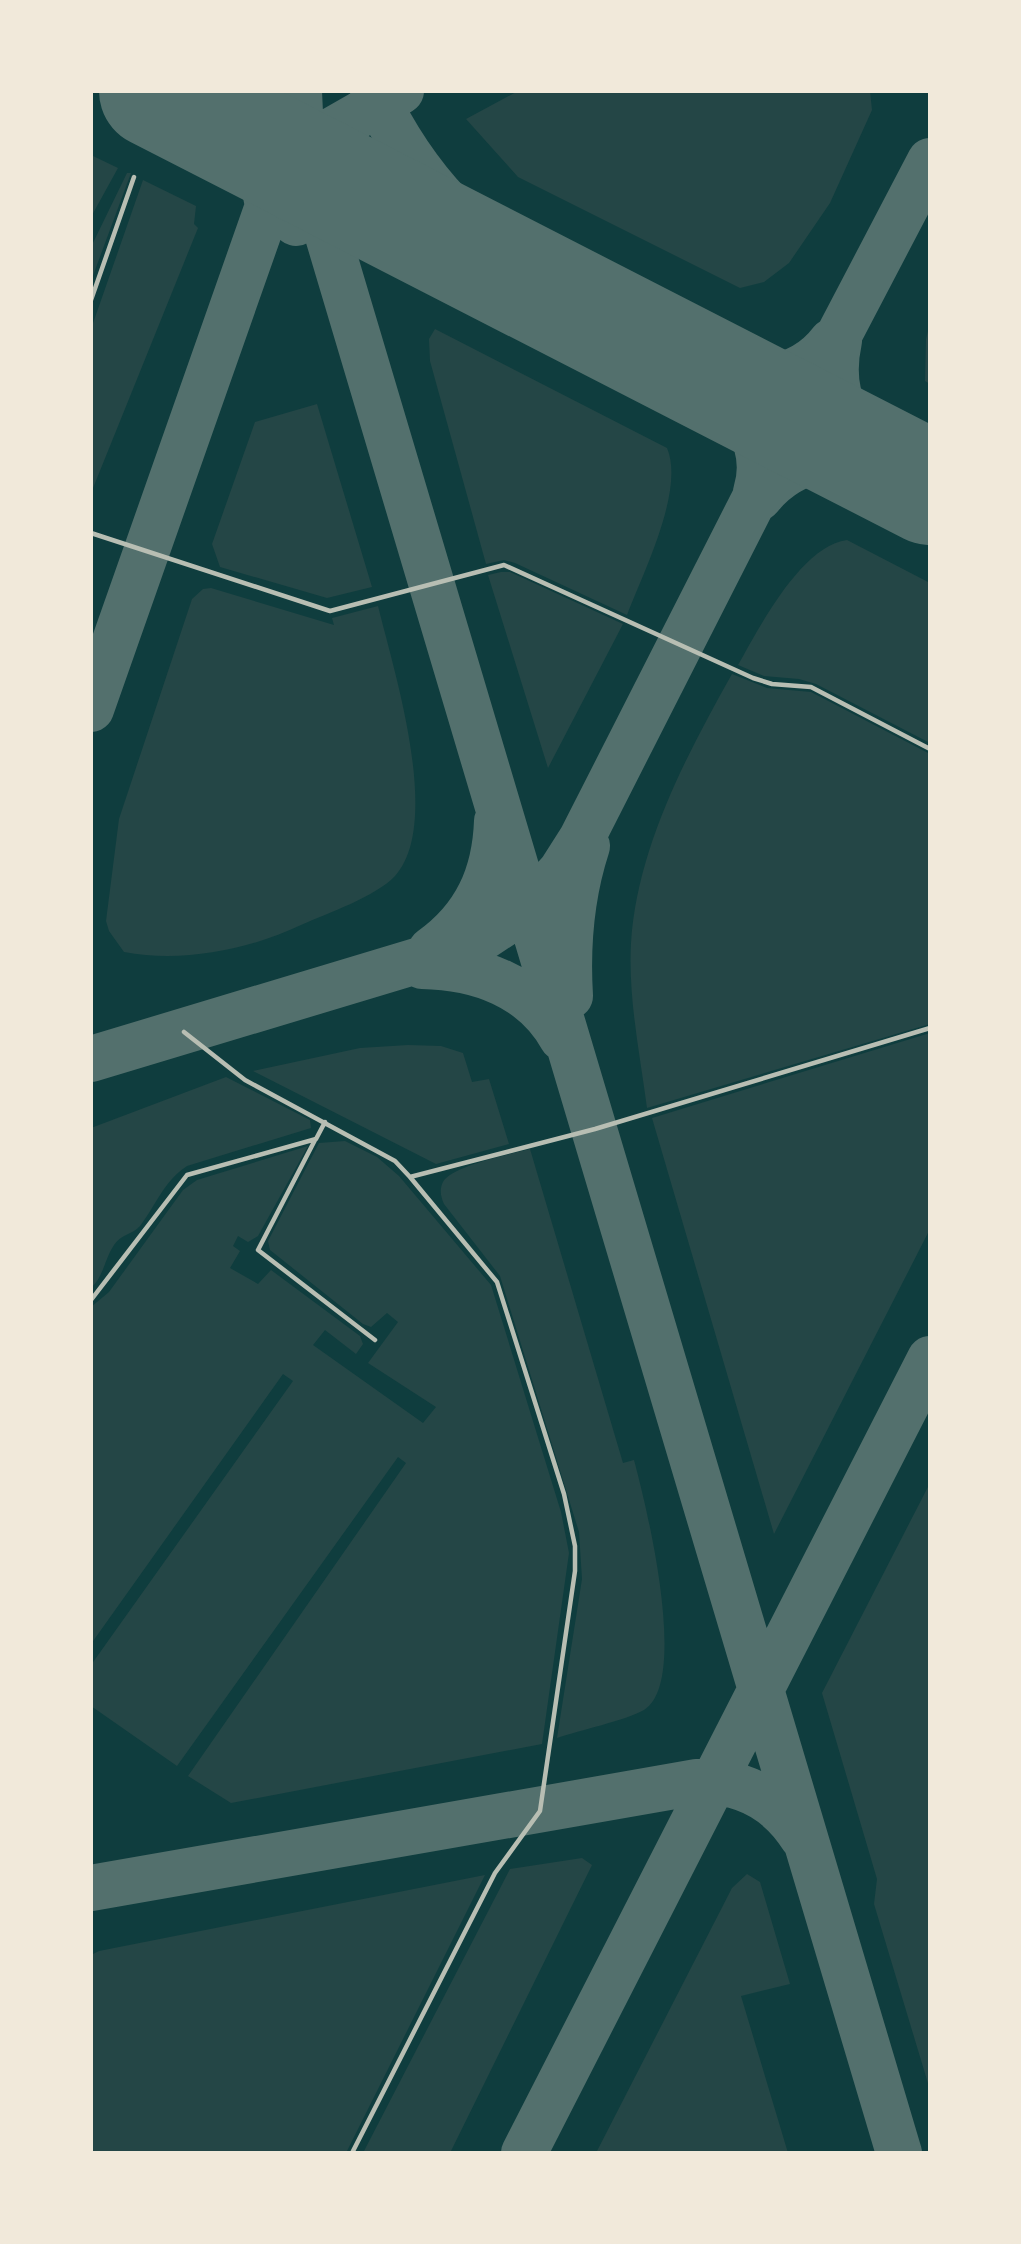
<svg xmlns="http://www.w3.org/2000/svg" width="1021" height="2244" font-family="Overpass,sans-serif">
	<rect width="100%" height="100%" fill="#0f3d3e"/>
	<!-- green -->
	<path fill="#244646" d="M518 91H870L872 110 830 203 789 263 764 282 740 288 518 177 466 119Z
		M91 155 118 168 91 217Z
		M127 173H131L91 281V247Z
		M143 180 196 206 194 224 198 228 91 493V329Z
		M930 323V384L925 381 926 339Z
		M435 329 667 448C685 490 643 573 627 615L515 563 504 560 486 564 430 361 429 339Z
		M317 404 372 587 327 598 220 567 212 544 255 422Z
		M847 540 930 583V743L816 684 799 679 764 676 738 665C759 628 801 546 847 540Z
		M501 572H510L623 624 548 768 488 575Z
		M211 588 334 625 332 618 378 606C393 668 443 823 395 876 375 897 328 913 301 925 248 950 182 963 124 952L109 931 106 921 119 819 192 599 203 589Z
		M732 674 767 688 811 692 930 754V1024L647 1108C640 1054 628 998 631 943 637 848 686 756 732 674Z
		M930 1033V1229L774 1534 652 1118Z
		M408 1045 441 1046 463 1053 472 1082 489 1079 509 1144 436 1164 253 1071 360 1048Z
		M226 1077 310 1120 311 1128 187 1166C164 1181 156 1205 140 1226 132 1235 121 1234 114 1245 104 1260 104 1276 91 1288V1128Z
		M345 1141 377 1157 399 1176 491 1285 561 1512 569 1553 542 1744 231 1803 188 1776 406 1463 398 1457 177 1766 91 1706V1665L293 1381 283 1374 91 1644V1307L109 1292 183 1190 197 1180 308 1146 258 1236 248 1242 238 1236 233 1246 240 1251 230 1268 258 1284 271 1270 360 1336 363 1344 356 1354 325 1330 313 1345 423 1423 436 1407 368 1363 398 1322 387 1313 371 1327 363 1324 270 1250 268 1241 319 1143Z
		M530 1149 623 1463 634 1460C646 1504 690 1682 644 1710 624 1721 580 1730 557 1738L582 1579 579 1532 500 1276 444 1204C441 1197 439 1190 443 1182 451 1166 511 1154 530 1149Z
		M930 1483V2090L874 1904 877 1879 822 1693Z
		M582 1858 592 1865 450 2153H363L510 1869Z
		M747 1874 760 1882 790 1984 741 1996 788 2153H596L732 1888Z
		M485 1875 346 2153H91V1955L99 1951Z"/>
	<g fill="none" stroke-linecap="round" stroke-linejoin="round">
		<!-- taxiway -->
		<path stroke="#53706d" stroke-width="46" d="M299 91 301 135 308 169 899 2153
			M373 91C420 190 472 231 556 296
			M232 130 260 164 268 206
			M286 169 331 131 401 91
			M296 223C327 206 362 206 396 214
			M839 341C826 401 852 433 895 470
			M695 368C744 383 797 387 832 341
			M698 370C735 399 772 440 756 492
			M759 498C795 453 844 452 895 470
			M91 709 268 206 278 175 289 114
			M431 950C476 918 495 875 497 821
			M422 966C478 967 533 986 562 1038
			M570 996C567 946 571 895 587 846
			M91 1059 473 944 529 907 561 871 582 838 795 419 930 161
			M91 1888 697 1782C742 1780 779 1800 803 1838
			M524 2153 930 1359"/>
		<!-- runway -->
		<path stroke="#53706d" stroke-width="114" d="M156 91 930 488"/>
		<!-- service -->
		<path stroke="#b8beb3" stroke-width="4.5" d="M91 300 134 177
			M91 533 330 611 504 565 753 678 772 684 811 687 930 749
			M184 1032 245 1080 395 1161 410 1177 595 1129 930 1028
			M315 1140 258 1250 375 1340
			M91 1300 187 1175 316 1139 325 1122
			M352 2153 495 1873 540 1811 575 1571V1546L564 1494 497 1282 410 1177"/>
	</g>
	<!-- border -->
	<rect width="1021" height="2244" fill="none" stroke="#f1e9da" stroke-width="186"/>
</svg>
